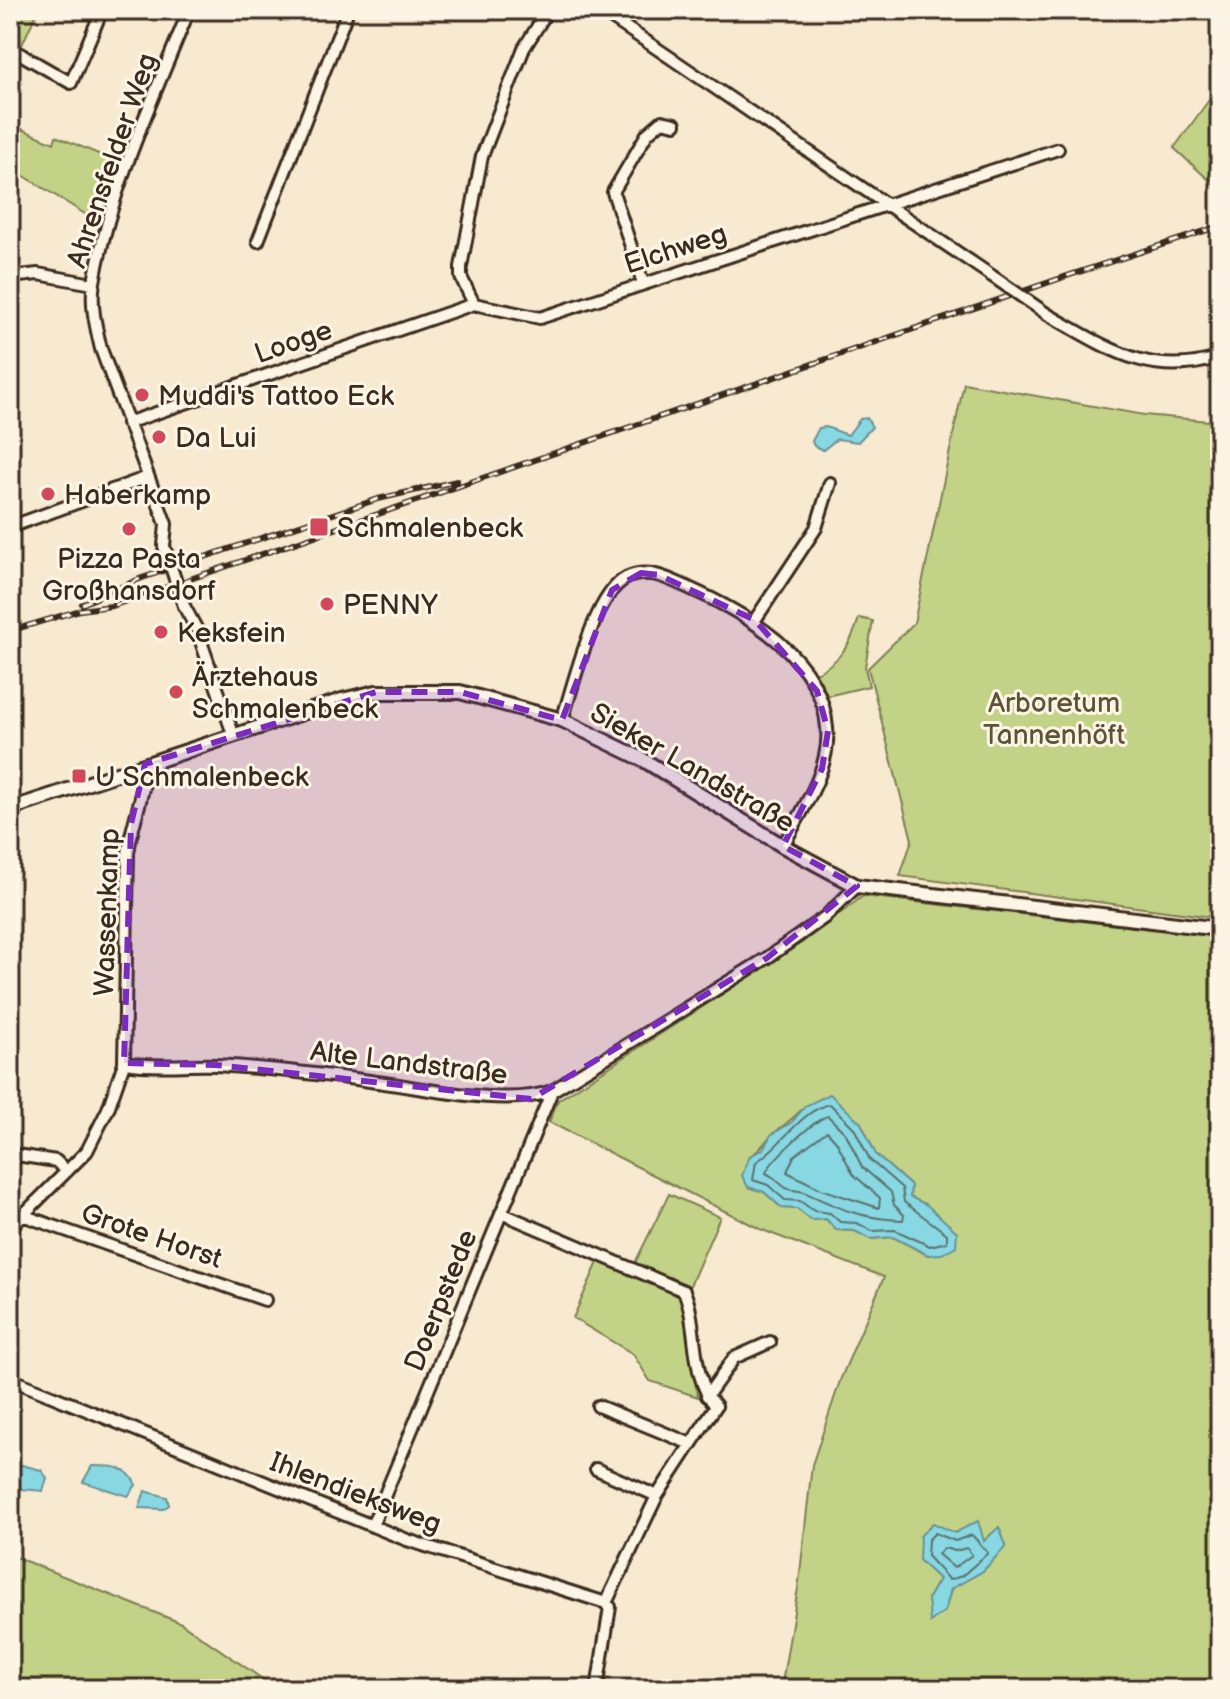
<svg xmlns="http://www.w3.org/2000/svg" width="1230" height="1699" font-family="'Balsamiq Sans',sans-serif">
	<rect width="100%" height="100%" fill="#f8ead0"/>
	<filter id="ink" filterUnits="userSpaceOnUse"><feTurbulence type="fractalNoise" baseFrequency=".0125" numOctaves="2"/><feDisplacementMap in="SourceGraphic" scale="16" xChannelSelector="R" yChannelSelector="G"/><feConvolveMatrix kernelMatrix="1 2 1 2 8 2 1 2 1" color-interpolation-filters="sRGB"/></filter>
	<g filter="url(#ink)">
		<!-- green -->
		<path fill="#c2d387" stroke="#7e7e52" stroke-width="2" fill-rule="evenodd" d="M21 10H38L21 47 10 40V26Z
			M1220 85V190L1174 148Z
			M10 124 54 143 56 136 113 160 93 219 10 167Z
			M964 383 1144 415 1220 422V918L900 876 912 840 868 668 914 623Z
			M859 618 873 621 865 667 869 686 827 696 812 675C838 664 851 645 859 618Z
			M863 896 1220 937V1333L1214 1366 1220 1369V1689H781L799 1582 812 1465 841 1378 884 1277 760 1229 549 1122 558 1100 803 942ZM805 1106 861 1123 876 1155 911 1186 910 1197 927 1205 928 1255 893 1237 870 1239 855 1231 836 1230 826 1219 811 1220 797 1209 782 1208 764 1192 748 1187 750 1156C762 1150 764 1141 774 1133 786 1123 795 1118 805 1106ZM999 1528 1006 1546 983 1571 951 1589 945 1611 928 1598 939 1579Z
			M669 1194 720 1217 682 1304 698 1397 650 1381 633 1354 573 1318 599 1260 630 1273Z
			M10 1555 181 1623 277 1689H10Z"/>
		<!-- water -->
		<path fill="#88d8e3" stroke="#699294" stroke-width="2" d="M867 418 872 427 858 442 837 439 823 450 814 446 812 441 819 428 826 427 848 435 860 419Z
			M830 1094 861 1123 876 1155 911 1186 910 1197 927 1205 957 1232 956 1246 942 1254 928 1255 893 1237 870 1239 855 1231 836 1230 826 1219 811 1220 797 1209 782 1208 764 1192 748 1187 742 1176 750 1156 763 1149 771 1135 792 1122 805 1106Z
			M10 1462 41 1470 47 1478 43 1491 10 1488Z
			M92 1466C111 1466 128 1465 136 1485L128 1496 83 1482Z
			M145 1491 167 1497 169 1505 163 1509 139 1508Z
			M978 1521 984 1541 999 1527 1006 1546 983 1571 951 1589 945 1611 930 1622 928 1598 939 1579 919 1560 920 1536 933 1523 955 1533Z"/>
		<g fill="none" stroke-linecap="round" stroke-linejoin="round">
			<!-- shore -->
			<path stroke="#5a706d" stroke-width="2" d="M830 1104 854 1128 870 1160 902 1188 904 1202 947 1234V1242L930 1246 895 1230 872 1231 857 1223 840 1222 830 1213 814 1211 800 1201 785 1200 768 1185 753 1180 756 1162C781 1147 801 1110 830 1104Z
				M828 1116 846 1134 862 1167 891 1192 894 1205 904 1215 903 1220C861 1219 841 1209 804 1192 798 1190 792 1191 786 1188 779 1183 774 1177 766 1173 770 1161 815 1119 828 1116Z
				M827 1131 836 1141 853 1174 880 1198 879 1208 821 1189 787 1172 794 1156Z
				M935 1533 955 1541 972 1535 988 1553 962 1576 949 1580 927 1556 928 1540Z
				M944 1548 955 1551 967 1548 972 1555 954 1568 938 1554Z"/>
			<defs>
				<path id="minor" d="M600 10 992 276
					M10 48 71 83 102 10
					M258 241 348 10
					M10 277 38 274 93 284
					M643 283 613 192 647 134 662 121 675 124
					M474 304 540 318 1058 149
					M474 304 461 277V267L482 156 524 48 548 10
					M1047 314C1106 347 1150 380 1220 357
					M127 423 474 304
					M10 527 148 477
					M164 546 166 524 101 349C96 327 90 304 94 282 110 189 154 97 189 10
					M184 606 197 630 233 734
					M755 620 816 528 830 483
					M562 720C574 685 593 596 626 578 648 567 669 579 689 588 747 614 822 657 827 728 831 770 801 811 783 846
					M124 1063C155 1068 185 1064 216 1065 267 1068 319 1074 370 1081 421 1087 505 1108 552 1091L767 958 825 917 857 886
					M10 1154 56 1161 66 1171
					M501 1213 684 1291C699 1326 689 1377 716 1406L657 1496 606 1603
					M22 1215 265 1300
					M10 1228 87 1151 108 1109 124 1063 128 854C131 824 147 790 145 764
					M10 1379 407 1540 606 1603 610 1607 597 1689
					M707 1396 734 1358 770 1342
					M598 1406 691 1444
					M596 1469 657 1496
					M372 1526 552 1091"/>
				<path id="tertiary" d="M10 809 342 700 376 692H460L562 720 642 759 783 846 857 886 1220 929"/>
			</defs>
			<!-- minor casing -->
			<use href="#minor" stroke="#3b2a1e" stroke-width="16"/>
			<!-- tertiary casing -->
			<use href="#tertiary" stroke="#3b2a1e" stroke-width="18"/>
			<!-- minor -->
			<use href="#minor" stroke="#fcf5e5" stroke-width="10"/>
			<!-- tertiary -->
			<use href="#tertiary" stroke="#fcf5e5" stroke-width="12"/>
			<defs>
				<path id="rail" d="M82 604 142 578 378 499 457 481
					M10 631 80 610 112 606 1067 276 1220 226"/>
			</defs>
			<!-- rail casing -->
			<use href="#rail" stroke="#3b2a1e" stroke-width="6"/>
			<!-- rail -->
			<use href="#rail" stroke="#fcf5e5" stroke-width="3" stroke-dasharray="9" stroke-linecap="butt"/>
			<defs>
				<path id="minor-bridge" d="M992 276 1047 314
					M164 546 184 606"/>
			</defs>
			<!-- minor-bridge casing -->
			<use href="#minor-bridge" stroke="#3b2a1e" stroke-width="16" stroke-linecap="butt"/>
			<!-- minor-bridge -->
			<use href="#minor-bridge" stroke="#fcf5e5" stroke-width="10"/>
		</g>
	</g>
	<!-- marked area -->
	<path fill="#7b2cbf" fill-opacity="0.2" stroke="#7b2cbf" stroke-width="6" stroke-dasharray="16 10" stroke-linejoin="round" d="M641 573 659 575 755 620 817 691 828 731 822 769 783 846 857 886 767 958 531 1099 216 1065 124 1063 131 824 145 764 376 692H460L562 720 612 590Z"/>
	<!-- markers -->
	<g fill="#d1495b" stroke="#fcf5e5" stroke-width="3">
		<circle cx="142" cy="395" r="8"/>
		<circle cx="159" cy="437" r="8"/>
		<circle cx="48" cy="494" r="8"/>
		<rect x="309" y="517" width="20" height="20" rx="4"/>
		<circle cx="129" cy="529" r="8"/>
		<circle cx="327" cy="604" r="8"/>
		<circle cx="161" cy="632" r="8"/>
		<circle cx="176" cy="692" r="8"/>
		<rect x="71" y="768" width="16" height="16" rx="4"/>
	</g>
	<g text-anchor="middle" stroke-width="6" stroke-linejoin="round" paint-order="stroke">
		<!-- street labels -->
		<g font-size="28" fill="#3b2a1e" stroke="#fcf5e5">
			<text transform="translate(111 160) rotate(-71)" y="10">Ahrensfelder Weg</text>
			<text transform="translate(675 248) rotate(-18)" y="10">Elchweg</text>
			<text transform="translate(293 341) rotate(-19)" y="10">Looge</text>
			<text transform="translate(693 767) rotate(30)" y="10">Sieker Landstraße</text>
			<text transform="translate(106 912) rotate(-88)" y="10">Wassenkamp</text>
			<text transform="translate(409 1062) rotate(7)" y="10">Alte Landstraße</text>
			<text transform="translate(152 1235) rotate(19)" y="10">Grote Horst</text>
			<text transform="translate(440 1300) rotate(-68)" y="10">Doerpstede</text>
			<text transform="translate(356 1492) rotate(21)" y="10">Ihlendieksweg</text>
		</g>
		<!-- poi labels -->
		<g font-size="28" fill="#3b2a1e" stroke="#fcf5e5" text-anchor="start">
			<text x="158" y="405">Muddi's Tattoo Eck</text>
			<text x="175" y="447">Da Lui</text>
			<text x="64" y="504">Haberkamp</text>
			<text x="337" y="537">Schmalenbeck</text>
			<text x="129" y="568" text-anchor="middle">Pizza Pasta<tspan x="129" dy="32">Großhansdorf</tspan></text>
			<text x="343" y="614">PENNY</text>
			<text x="177" y="642">Keksfein</text>
			<text x="192" y="686">Ärztehaus<tspan x="192" dy="32">Schmalenbeck</tspan></text>
			<text x="95" y="786">U Schmalenbeck</text>
		</g>
		<!-- park labels -->
		<g font-size="28" fill="#5d5438" stroke="#fcf5e5">
			<text x="1054" y="712">Arboretum<tspan x="1054" dy="32">Tannenhöft</tspan></text>
		</g>
	</g>
	<!-- margin -->
	<rect width="1230" height="1699" fill="none" stroke="#fcf5e5" stroke-width="40"/>
	<rect x="20" y="20" width="1190" height="1659" fill="none" stroke="#3b2a1e" stroke-width="3" filter="url(#ink)"/>
</svg>
